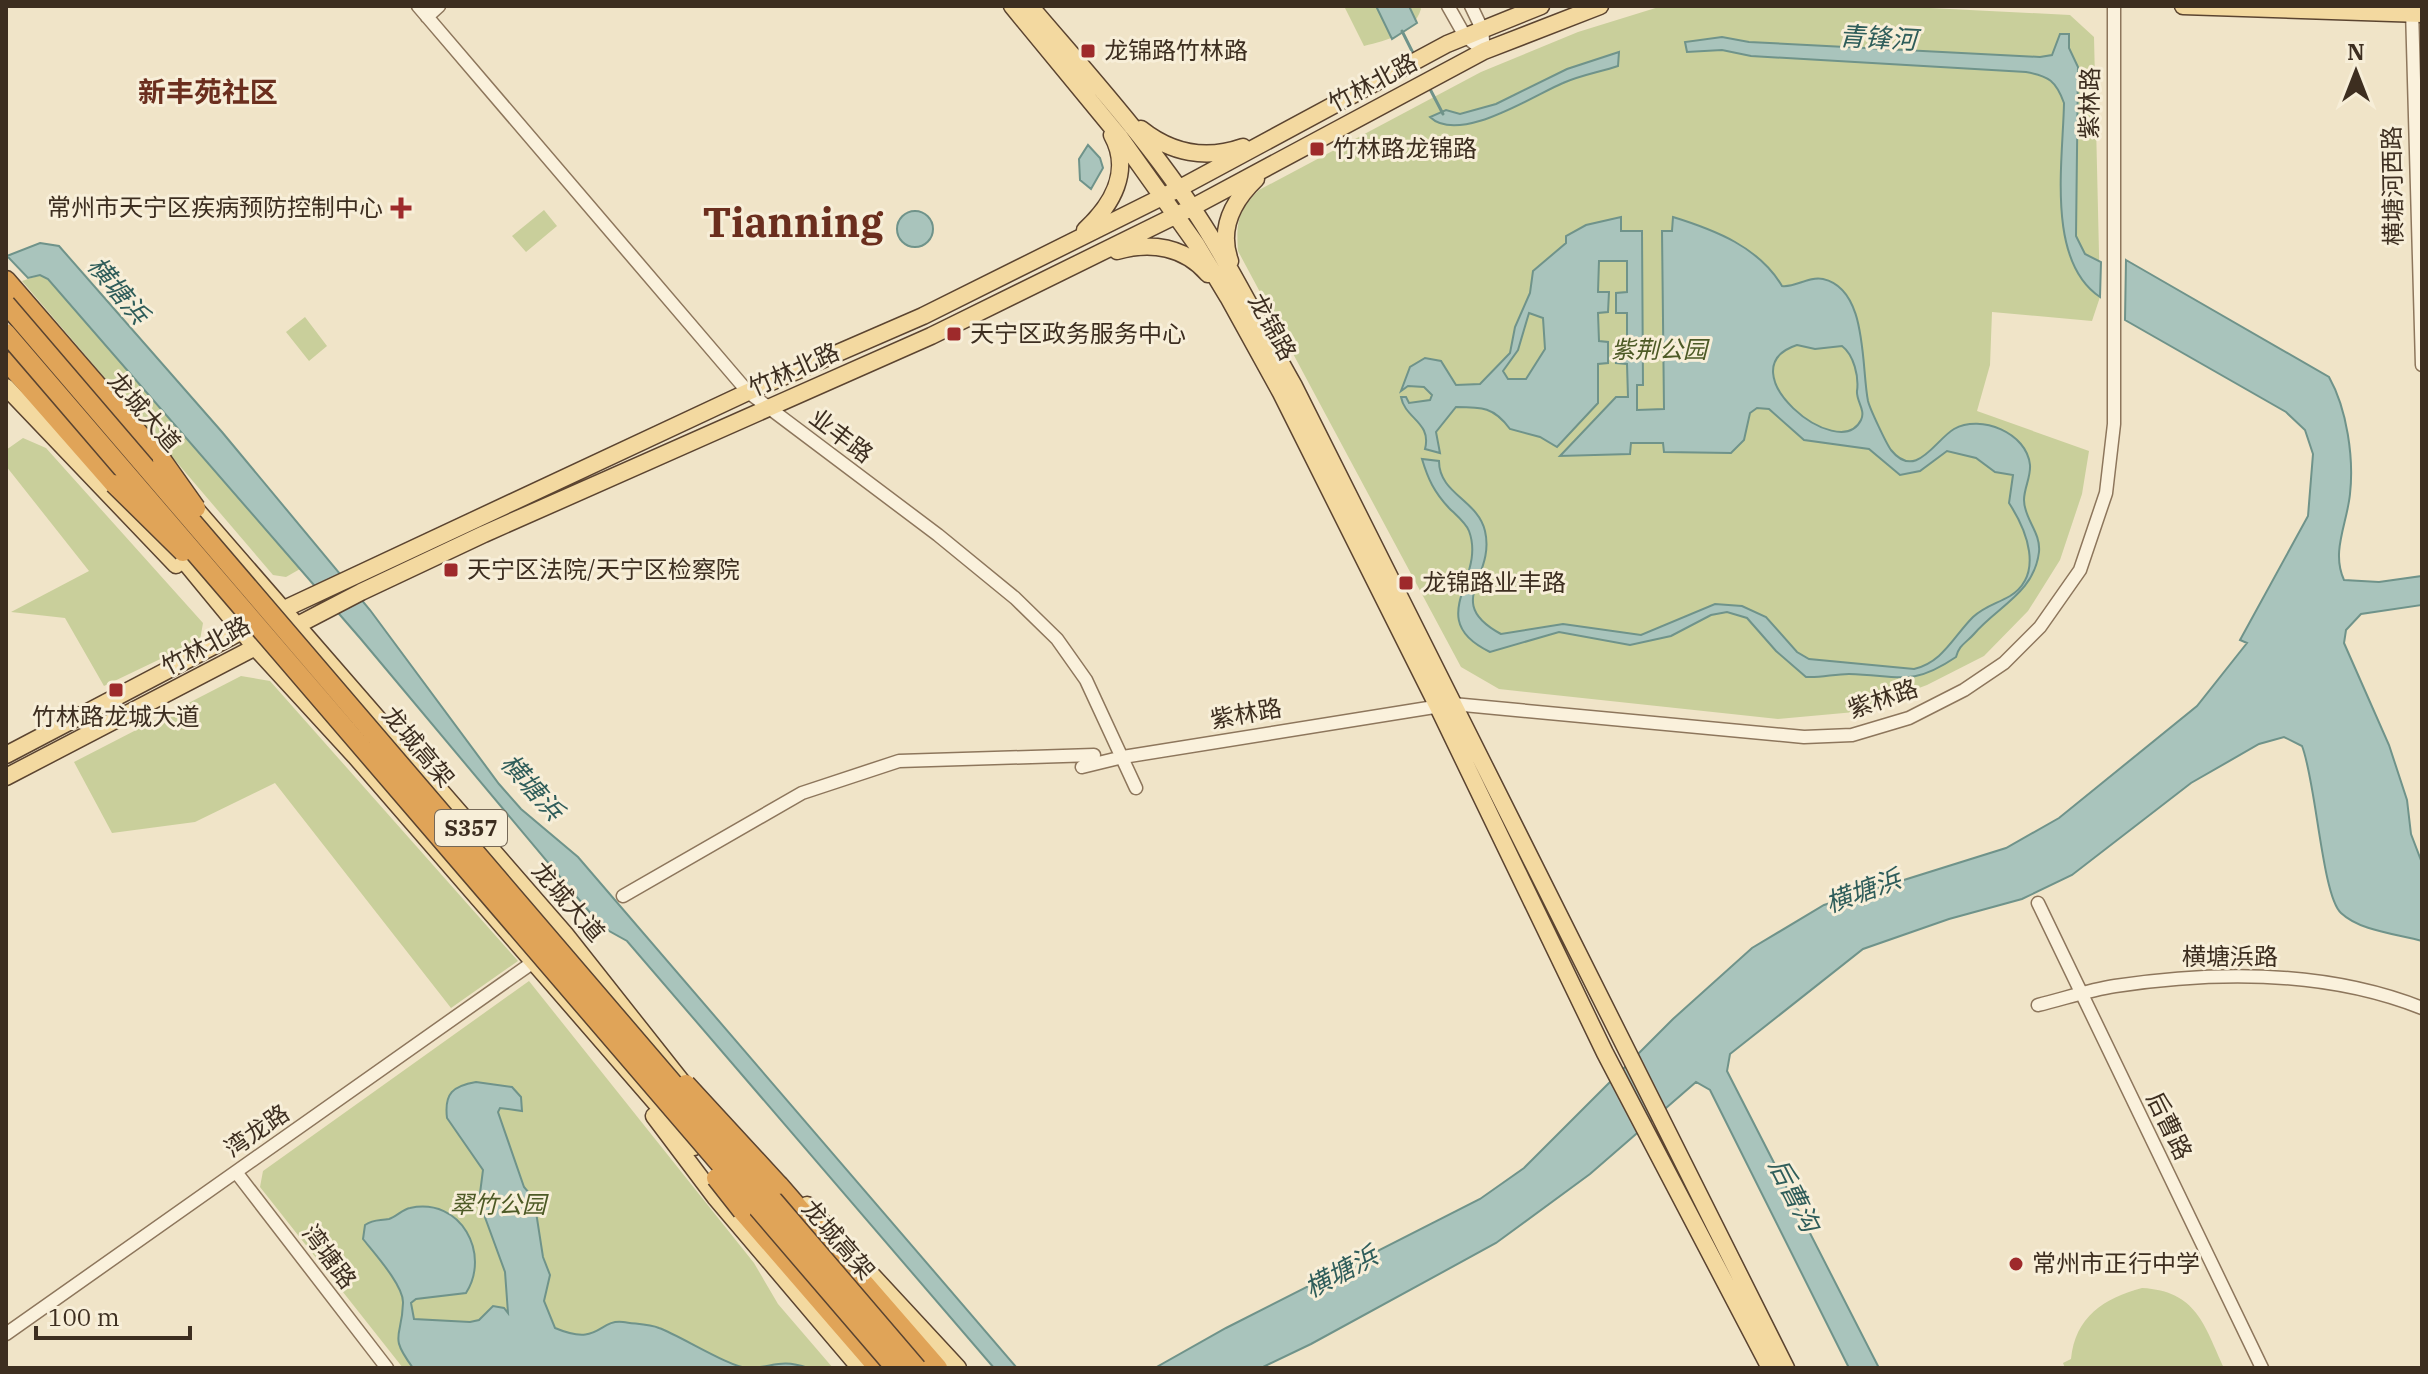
<svg xmlns="http://www.w3.org/2000/svg" width="2428" height="1374" font-family="'IBM Plex Serif','Noto Sans SC',serif">
	<rect width="100%" height="100%" fill="#f0e4c8"/>
	<!-- green -->
	<path fill="#c9cf9b" d="M1344 6H1420L1421 9C1413 34 1388 40 1364 46Z
		M1662 6H1891L2070 15 2094 37 2100 297 2092 321 1992 312 1990 365 1977 411 2089 451 2082 494 2060 560 2028 611 1984 656 1927 685 1855 712 1778 719 1499 689 1461 667 1238 251C1236 222 1238 210 1259 190L1481 72 1578 32Z
		M544 210 557 226 526 252 512 236Z
		M40 275 48 278 300 569 286 577 273 575 22 281Z
		M305 317 327 346 309 361 286 332Z
		M23 438 46 448 203 623 200 640 104 686 65 618 11 612 89 571 6 466V450Z
		M241 676 270 681 518 961 451 1008 275 783 195 822 112 833 74 762Z
		M529 981 754 1263 778 1304 833 1368H403L260 1187 263 1171Z
		M2142 1288C2197 1291 2204 1325 2224 1368H2065L2063 1363 2071 1359C2075 1317 2104 1298 2142 1288Z"/>
	<!-- water -->
	<path fill="#a9c4bc" stroke="#6f938a" stroke-width="2" fill-rule="evenodd" d="M1376 6H1409L1417 23 1392 39Z
		M2060 34H2069V48L2078 67 2076 236 2085 254 2101 262 2100 297C2046 261 2063 161 2064 103 2056 81 2049 76 2026 72L1751 56 1722 50 1687 52 1685 42 1722 37 1749 42 2040 57 2052 55Z
		M1619 52 1618 66C1600 72 1581 75 1563 83 1534 95 1459 145 1430 117L1446 110 1460 114 1496 104 1567 69Z
		M1088 145 1100 158 1103 168 1091 189 1080 180 1079 159Z
		M897 229a18 18 0 1 1 36 0a18 18 0 1 1-36 0Z
		M1621 217V231H1642L1643 385H1637V410L1664 409 1662 231H1672L1673 217C1715 230 1759 247 1782 286 1795 288 1808 276 1823 279 1868 289 1861 366 1868 401 1870 409 1886 443 1891 450 1916 481 1935 440 1954 429 1981 414 2027 433 2030 465 2031 477 2024 488 2024 500 2024 519 2041 532 2039 552 2034 593 1998 606 1974 634 1966 643 1959 645 1956 657 1910 688 1898 675 1849 674 1834 674 1821 678 1806 677L1776 651 1747 618 1727 612 1711 615 1671 636 1630 645 1559 632 1490 652C1422 619 1487 579 1469 531 1466 523 1455 514 1449 508 1434 492 1428 479 1422 459L1439 461C1439 494 1478 500 1485 531 1496 578 1442 602 1501 634L1563 624 1641 635 1715 604 1742 606 1766 617 1797 652 1809 659 1914 669C1943 662 1953 637 1973 617 1985 606 1996 604 2010 596 2045 574 2026 529 2009 503L2013 475 1995 472 1976 458 1947 451 1920 471 1900 475 1869 449 1804 440 1769 409 1757 408 1750 413 1744 440 1731 453 1664 452 1663 443H1631L1630 454 1560 456 1616 397H1628L1627 364 1616 363V342L1627 341V313H1616V293L1627 292V261H1599L1598 292H1609L1608 312 1598 313 1599 341 1608 342V363L1598 364V403L1557 447 1540 437 1510 429C1494 407 1482 407 1456 407L1436 432 1440 453 1425 449C1432 422 1405 419 1401 397H1406L1409 403 1430 400 1432 395 1424 387 1408 386 1401 391 1410 367 1425 358 1441 361 1456 385 1480 384 1510 353 1515 327 1530 293 1533 271 1566 243V236L1586 225ZM1529 313 1543 318 1545 349 1526 379H1508L1503 371 1518 350ZM1797 345 1815 349 1842 346C1854 355 1859 377 1857 391 1856 401 1866 410 1861 420 1839 465 1724 369 1797 345Z
		M40 243 59 246 222 432 370 610 499 784 521 809 578 857 1017 1368H994L627 941 602 927 360 638 48 279 40 275 28 278 7 256Z
		M2126 260 2329 377C2347 409 2354 458 2350 494 2347 524 2331 552 2344 580L2379 582 2422 576V605L2361 614 2346 630 2344 643 2389 745 2407 800 2411 834 2422 863V941C2397 934 2360 931 2341 913 2322 896 2316 781 2302 746L2284 737 2259 744 2191 783 2072 875 2022 899 1949 919 1863 949 1730 1054 1727 1071 1879 1368H1849L1710 1090 1696 1082 1590 1174 1496 1243 1311 1344 1261 1368H1155L1226 1328 1480 1199 1524 1168 1673 1019 1752 948 1824 905 2006 848 2059 818 2197 706 2247 643 2240 640 2308 516 2313 454 2305 430 2286 412 2125 320Z
		M476 1082 512 1087 521 1097 522 1111 500 1108 498 1112 524 1187 534 1199 543 1257 550 1275 544 1301 555 1328C600 1347 598 1319 623 1322 634 1324 649 1324 659 1328 679 1335 731 1368 748 1368 773 1368 779 1358 808 1368H413C388 1334 402 1339 403 1303 404 1286 374 1253 363 1239L365 1225C374 1219 379 1221 389 1219 396 1217 403 1209 410 1208 461 1197 491 1254 466 1293L416 1299 411 1303 414 1319 470 1322 479 1320 493 1306 504 1308 508 1313 505 1272 479 1201 483 1170 447 1118C444 1093 453 1086 476 1082Z"/>
	<g fill="none" stroke-linecap="round" stroke-linejoin="round">
		<!-- stream -->
		<path stroke="#6f938a" stroke-width="3" d="M1402 31 1415 57
			M1430 89 1443 114"/>
		<defs>
			<path id="minor" d="M418 6 748 392 938 535 1015 598 1057 639 1086 680 1136 788
				M1448 6 1465 36 1484 51
				M1471 6 1482 29 1484 51
				M2412 9 2422 365
				M427 17 439 6
				M1082 767 1123 757 1453 704 1804 737 1852 735 1909 718 1964 690 2004 663 2040 627 2080 570 2106 493 2114 424V6
				M623 896 802 793 899 761 1094 755
				M2038 903 2262 1368
				M2038 1005C2063 999 2089 990 2115 986 2215 971 2326 970 2422 1008
				M236 1172 387 1368
				M6 1334 532 963"/>
			<path id="major" d="M1012 6 1119 136 1196 244 1228 297 1281 393 1437 705 1605 1053 1770 1368
				M1030 6C1093 80 1160 153 1211 237 1240 285 1266 337 1294 386L1786 1368
				M2183 6 2422 14
				M1141 129C1171 153 1206 160 1243 147
				M1085 230C1112 205 1132 171 1112 135
				M1117 251C1151 241 1185 247 1208 274
				M1230 261C1218 228 1233 201 1256 179
				M6 387 176 565
				M187 499 565 934 682 1082
				M171 545 255 647 355 756 694 1147
				M6 755 282 610 748 392 923 316 1178 189 1447 44 1541 6
				M6 777 361 592 484 534 931 336 1191 208 1484 51 1600 6
				M654 1116 715 1197 860 1368
				M807 1205 958 1368"/>
			<path id="highway" d="M6 280 162 460
				M6 361 114 484
				M779 1185 938 1368
				M742 1211 878 1368"/>
		</defs>
		<!-- minor casing -->
		<use href="#minor" stroke="#8d765c" stroke-width="15"/>
		<!-- major casing -->
		<use href="#major" stroke="#5b4430" stroke-width="19"/>
		<!-- highway casing -->
		<use href="#highway" stroke="#5b4430" stroke-width="21"/>
		<!-- minor -->
		<use href="#minor" stroke="#faf1dc" stroke-width="12"/>
		<!-- major -->
		<use href="#major" stroke="#f3d9a0" stroke-width="16"/>
		<!-- highway -->
		<use href="#highway" stroke="#e0a458" stroke-width="18"/>
		<defs>
			<path id="highway-bridge" d="M6 304 917 1368
				M6 333 895 1368
				M162 460 196 508
				M114 484 183 552
				M686 1084 779 1185
				M716 1178 742 1211"/>
		</defs>
		<!-- highway-bridge casing -->
		<use href="#highway-bridge" stroke="#5b4430" stroke-width="21" stroke-linecap="butt"/>
		<!-- highway-bridge -->
		<use href="#highway-bridge" stroke="#e0a458" stroke-width="18"/>
	</g>
	<!-- markers -->
	<g fill="#9e2a2b" stroke="#f7eed8" stroke-width="3">
		<rect x="1080" y="43" width="16" height="16" rx="4"/>
		<rect x="1309" y="141" width="16" height="16" rx="4"/>
		<path d="M397 196h8v8h8v8h-8v8h-8v-8h-8v-8h8z"/>
		<rect x="946" y="326" width="16" height="16" rx="4"/>
		<rect x="443" y="562" width="16" height="16" rx="4"/>
		<rect x="1398" y="575" width="16" height="16" rx="4"/>
		<rect x="108" y="682" width="16" height="16" rx="4"/>
		<circle cx="2016" cy="1264" r="8"/>
	</g>
	<g text-anchor="middle" stroke-width="6" stroke-linejoin="round" paint-order="stroke">
		<!-- shield labels -->
		<rect fill="#f7eed8" stroke="#756857" stroke-width="2" x="435" y="810" width="72" height="36" rx="6"/>
		<g font-size="22" font-weight="bold" fill="#3d2e20">
			<text x="471" y="836">S357</text>
		</g>
		<!-- poi labels -->
		<g font-size="24" fill="#3d2e20" stroke="#f7eed8" text-anchor="start">
			<text x="1104" y="59">龙锦路竹林路</text>
			<text x="1333" y="157">竹林路龙锦路</text>
			<text x="383" y="216" text-anchor="end">常州市天宁区疾病预防控制中心</text>
			<text x="970" y="342">天宁区政务服务中心</text>
			<text x="467" y="578">天宁区法院/天宁区检察院</text>
			<text x="1422" y="591">龙锦路业丰路</text>
			<text x="116" y="725" text-anchor="middle">竹林路龙城大道</text>
			<text x="2032" y="1272">常州市正行中学</text>
		</g>
		<!-- street labels -->
		<g font-size="24" fill="#3d2e20" stroke="#f7eed8">
			<text transform="translate(1373 83) rotate(-28)" y="8">竹林北路</text>
			<text transform="translate(2090 103) rotate(-89)" y="8">紫林路</text>
			<text transform="translate(2393 186) rotate(-91)" y="8">横塘河西路</text>
			<text transform="translate(1272 327) rotate(61)" y="8">龙锦路</text>
			<text transform="translate(794 370) rotate(-24)" y="8">竹林北路</text>
			<text transform="translate(144 412) rotate(49)" y="8">龙城大道</text>
			<text transform="translate(841 436) rotate(37)" y="8">业丰路</text>
			<text transform="translate(206 646) rotate(-28)" y="8">竹林北路</text>
			<text transform="translate(1883 699) rotate(-19)" y="8">紫林路</text>
			<text transform="translate(1246 714) rotate(-10)" y="8">紫林路</text>
			<text transform="translate(418 747) rotate(50)" y="8">龙城高架</text>
			<text transform="translate(568 902) rotate(49)" y="8">龙城大道</text>
			<text x="2230" y="965">横塘浜路</text>
			<text transform="translate(2169 1126) rotate(64)" y="8">后曹路</text>
			<text transform="translate(257 1131) rotate(-35)" y="8">湾龙路</text>
			<text transform="translate(838 1240) rotate(49)" y="8">龙城高架</text>
			<text transform="translate(329 1257) rotate(53)" y="8">湾塘路</text>
		</g>
		<!-- park labels -->
		<g font-size="24" font-style="italic" fill="#4d5a26" stroke="#f7eed8">
			<text x="1659" y="358">紫荆公园</text>
			<text x="498" y="1213">翠竹公园</text>
		</g>
		<!-- water labels -->
		<g font-size="26" font-style="italic" fill="#2f5d5a" stroke="#f7eed8">
			<text transform="translate(1878 38) rotate(3)" y="9">青锋河</text>
			<text transform="translate(118 290) rotate(50)" y="9">横塘浜</text>
			<text transform="translate(532 787) rotate(48)" y="9">横塘浜</text>
			<text transform="translate(1863 891) rotate(-20)" y="9">横塘浜</text>
			<text transform="translate(1794 1195) rotate(63)" y="9">后曹沟</text>
			<text transform="translate(1341 1272) rotate(-28)" y="9">横塘浜</text>
		</g>
		<!-- quarter labels -->
		<g font-size="28" font-weight="bold" fill="#6b2e1e" stroke="#f7eed8">
			<text x="208" y="102">新丰苑社区</text>
		</g>
		<!-- town labels -->
		<g font-size="40" font-weight="bold" fill="#6b2e1e" stroke="#f7eed8">
			<text x="793" y="237">Tianning</text>
		</g>
	</g>
	<!-- border -->
	<rect width="2428" height="1374" fill="none" stroke="#3d2e20" stroke-width="16"/>
	<!-- north arrow -->
	<g transform="translate(2356 72)" stroke="#f7eed8" stroke-width="6" paint-order="stroke">
	<path d="M0-6L14 30L0 20L-14 30Z" fill="#3d2e20"/>
	<text y="-12" font-size="22" font-weight="bold" text-anchor="middle" fill="#3d2e20">N</text>
	</g>
	<!-- scale -->
	<path d="M36 1326v12h154v-12" fill="none" stroke="#3d2e20" stroke-width="4"/>
	<text x="48" y="1326" font-size="24" fill="#3d2e20" stroke="#f7eed8" stroke-width="6" paint-order="stroke">100 m</text>
</svg>
